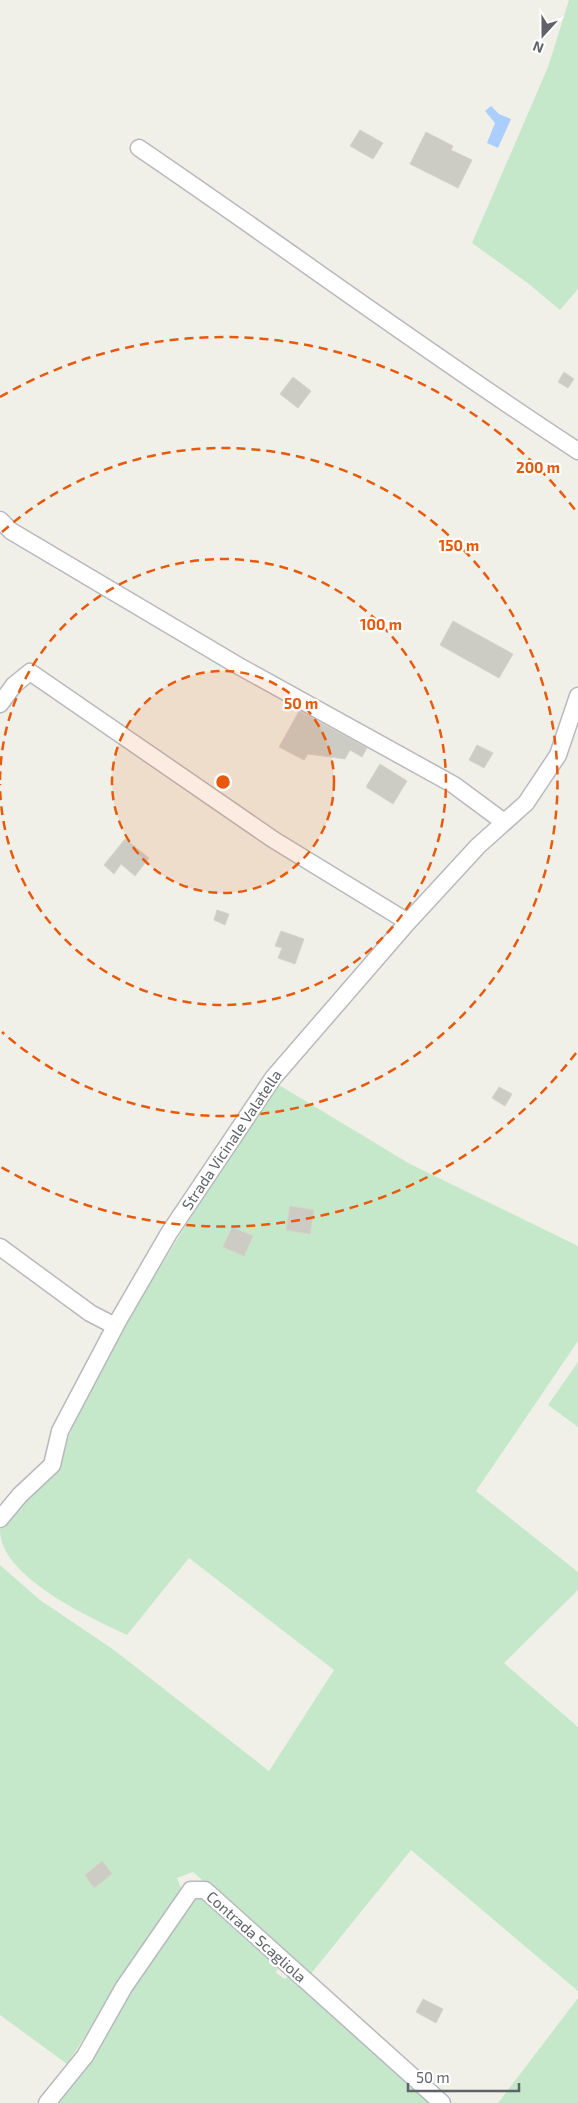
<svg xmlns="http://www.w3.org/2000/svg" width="578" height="2103" font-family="'Exo 2',sans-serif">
	<rect width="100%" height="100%" fill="#f1f0e8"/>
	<!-- green -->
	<path fill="#c5e8ca" d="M569 0H578V289L560 310 529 284 472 243 548 67Z
		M274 1082 410 1164 578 1246V1341L476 1491 578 1572V1590L504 1663 578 1727V1991L411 1850 310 1975 193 1872 177 1878 181 1888 67 2064 0 2015V1565L40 1600 114 1650 269 1771 334 1670 189 1558 127 1635C91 1618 0 1577 0 1530L37 1490 55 1475 74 1422 124 1326Z
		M578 1362V1427L548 1405Z
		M196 1896 204 1897 279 1965 276 1973 285 1979 290 1975 434 2103H55L83 2065 190 1901Z
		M578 1998V2103H498Z"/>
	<!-- water -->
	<path fill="#aacfff" d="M491 106 499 114 511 119 498 148 487 143 495 123 485 111Z"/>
	<!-- building -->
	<path fill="#cccbc4" stroke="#d6d3c6" d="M360 130 383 143 373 159 350 146Z
		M426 132 453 146 451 150 472 160 458 188 410 164Z
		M564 372 574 379 568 388 558 382Z
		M293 377 311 391 298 408 280 394Z
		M453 621 513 654 499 678 440 645Z
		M299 711 367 748 362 757 350 750 345 759 308 754 304 760 279 747Z
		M477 745 493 753 484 768 469 760Z
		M380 764 407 781 393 804 366 787Z
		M125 839 149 858 135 876 121 864 114 874 104 865Z
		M217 910 229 914 225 925 214 920Z
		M281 931 304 939 295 964 278 958 282 948 275 946Z
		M499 1087 512 1094 505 1106 492 1098Z
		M290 1206 314 1210 310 1234 286 1230Z
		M232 1227 253 1236 244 1256 223 1247Z
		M102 1861 112 1874 94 1888 85 1875Z
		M423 1999 443 2009 436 2023 416 2012Z"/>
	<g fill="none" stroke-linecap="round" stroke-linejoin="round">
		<defs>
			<path id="minor" d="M139 148C286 248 429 354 578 451
				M0 520 11 531 237 665 454 785 504 822
				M0 704 14 685 30 672 274 840 408 922
				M0 1247 90 1313 115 1326
				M0 1519 20 1495 52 1465 60 1431 118 1321 169 1233 273 1078 408 922 478 846 526 803 558 755 578 696
				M47 2103 85 2056 124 1987 191 1890H205L442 2103"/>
		</defs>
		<!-- minor casing -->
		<use href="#minor" stroke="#b8b9be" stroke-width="19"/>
		<!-- minor -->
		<use href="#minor" stroke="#fff" stroke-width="16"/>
	</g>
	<!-- distance rings -->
	<circle cx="223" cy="782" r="111" fill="#e8590c" fill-opacity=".12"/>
	<g fill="none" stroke="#e8590c" stroke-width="2.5" stroke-dasharray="9 6">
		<circle cx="223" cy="782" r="111"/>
		<path d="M0 780A223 223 0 1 1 0 784"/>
		<path d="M2 532A334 334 0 1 1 2 1032"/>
		<path d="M576 1053A445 445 0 0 1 1 1167M0 397A445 445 0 0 1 576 511"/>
	</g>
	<g text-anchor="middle" stroke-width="4.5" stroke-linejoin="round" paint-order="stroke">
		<!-- street labels -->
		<g font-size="15" fill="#5f6268" stroke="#fff">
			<text transform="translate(232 1140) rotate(-56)" y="5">Strada Vicinale Valatella</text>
			<text transform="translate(256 1937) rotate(42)" y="5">Contrada Scagliola</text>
		</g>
	</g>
	<circle cx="223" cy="782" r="8" fill="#e8590c" stroke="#fff" stroke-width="2.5"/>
	<g font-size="15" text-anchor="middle" font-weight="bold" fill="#e8590c" stroke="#fff" stroke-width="4.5" stroke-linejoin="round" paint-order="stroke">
		<text x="538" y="473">200 m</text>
		<text x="459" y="551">150 m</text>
		<text x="381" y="630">100 m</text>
		<text x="301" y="709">50 m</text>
	</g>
	<!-- north arrow -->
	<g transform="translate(543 35) rotate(201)" stroke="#ffffff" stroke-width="4" paint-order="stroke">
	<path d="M0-4L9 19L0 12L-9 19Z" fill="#5f6268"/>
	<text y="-8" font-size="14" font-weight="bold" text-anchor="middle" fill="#5f6268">N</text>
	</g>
	<!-- scale -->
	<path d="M408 2083v8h111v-8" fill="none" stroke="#5f6268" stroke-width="2.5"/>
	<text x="416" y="2083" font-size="15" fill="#5f6268" stroke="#ffffff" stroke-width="4" paint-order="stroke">50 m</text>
</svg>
